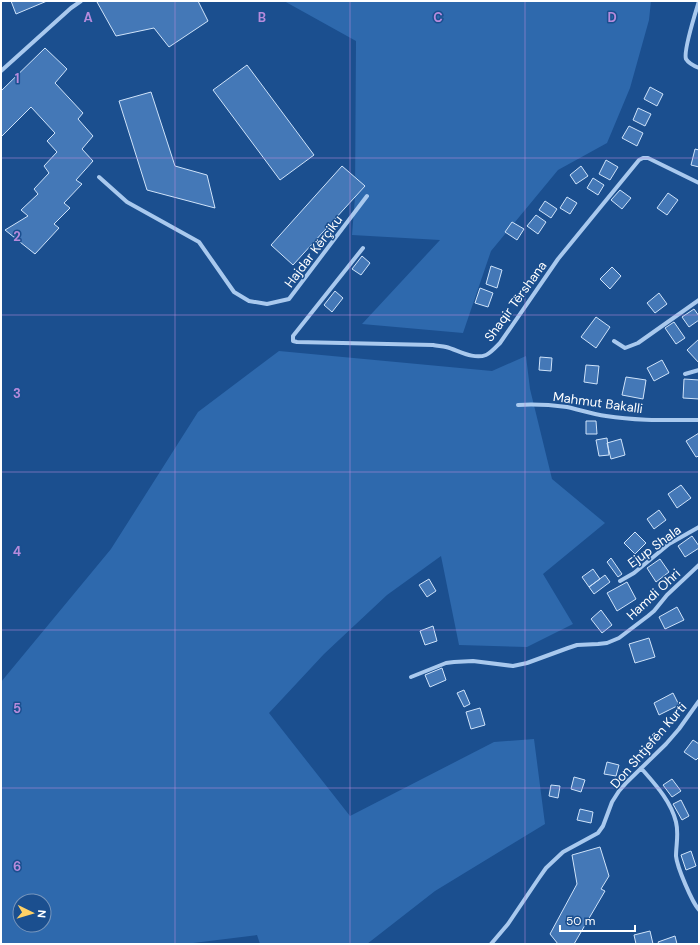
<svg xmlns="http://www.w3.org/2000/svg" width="700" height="945" font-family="'DM Sans',sans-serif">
	<rect width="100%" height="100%" fill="#1b4f8f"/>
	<!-- green -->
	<path fill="#2e69ad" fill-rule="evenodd" d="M284 1H651L649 20 630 88 607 143 558 170 491 251 463 333 362 324 440 240 352 235 355 197 356 41Z
		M279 351 492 371 526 356 530 389 552 479 605 523 543 574 573 624 527 647 459 645 441 556 387 595 324 654 269 713 350 816 494 742 534 739 545 824 435 891 367 944H260L257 935 185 944H1V682L111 549 198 412ZM20 901H44V925H20Z"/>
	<!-- building -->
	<path fill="#4478b7" stroke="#cfe3fa" d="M11 1H47L16 14Z
		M99 1H198L208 21 169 47 154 28 116 36 97 2Z
		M45 48 67 69 55 83 83 113 78 119 93 136 82 149 93 161 76 180 82 184 64 203 70 208 54 224 59 228 35 254 5 230 28 216 21 210 38 194 34 189 49 173 44 166 57 152 47 141 55 133 31 107 1 137V91Z
		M247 65 314 155 280 180 213 90Z
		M650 87 663 94 657 106 644 99Z
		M151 92 175 166 207 175 215 208 147 190 119 101Z
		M638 108 651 114 645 126 633 120Z
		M629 126 643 133 637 146 622 138Z
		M695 149 699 150V167L691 165Z
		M606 160 618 167 610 180 599 174Z
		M342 166 365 186 293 265 271 245Z
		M581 166 588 176 576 184 570 175Z
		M593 178 604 185 598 195 587 188Z
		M620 190 631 198 622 209 611 200Z
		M668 193 678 200 667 215 657 208Z
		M567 197 577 203 570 214 560 208Z
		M545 201 557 209 551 218 539 210Z
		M536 215 546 222 538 234 527 226Z
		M512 222 524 229 517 240 505 232Z
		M362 256 370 263 361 275 352 269Z
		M491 266 502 270 497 288 486 284Z
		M612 267 621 276 610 289 600 279Z
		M480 288 493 293 488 307 475 303Z
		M335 291 343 298 332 312 324 305Z
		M659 293 667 304 655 313 647 303Z
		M694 309 699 316V320L689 327 682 317Z
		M596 317 610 327 596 348 581 337Z
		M674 322 685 338 676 344 665 328Z
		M699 339V363L687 350Z
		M540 357 552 358 551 371 539 370Z
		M662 360 669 373 654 381 647 368Z
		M586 365 599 366 597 384 584 382Z
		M626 377 646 380 643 399 622 395Z
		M684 379 699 380V399L683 398Z
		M586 421H596L597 434H586Z
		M699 433V456L696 457 686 441Z
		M607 438 609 455 599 456 596 440Z
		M621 439 625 455 611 459 607 443Z
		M681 485 691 498 677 508 668 494Z
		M659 510 666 520 654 529 647 519Z
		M635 532 646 543 635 554 624 543Z
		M692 536 699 546V548L685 557 678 546Z
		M611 558 622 574 618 577 607 562Z
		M660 559 669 572 656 582 647 568Z
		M593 569 600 579 589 587 582 577Z
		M605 575 610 582 594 594 589 587Z
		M429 579 436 591 427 597 419 585Z
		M627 582 636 599 617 611 607 593Z
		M677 607 684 620 665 629 659 617Z
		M601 610 612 625 602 633 591 619Z
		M433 626 437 641 425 645 420 631Z
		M649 638 655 657 635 663 629 644Z
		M442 668 446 680 430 687 425 675Z
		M464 690 470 704 464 707 457 693Z
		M673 693 679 705 659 715 654 703Z
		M480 708 485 725 471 729 466 712Z
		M693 740 699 744V757L696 760 684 752Z
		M607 762 619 765 616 776 604 774Z
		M574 777 585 780 581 792 571 789Z
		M672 779 681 791 672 797 663 785Z
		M551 785 560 786 558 798 549 796Z
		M681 800 689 816 682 820 673 804Z
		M580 809 593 812 591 823 577 820Z
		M600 847 609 876 601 889 605 891 574 944H558L550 934 577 884 572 855Z
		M691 851 696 866 686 870 681 855Z
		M650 931 653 944H636L634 935Z
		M675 936 677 944H659L658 942Z"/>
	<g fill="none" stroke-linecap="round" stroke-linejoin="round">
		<!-- minor -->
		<path stroke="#a9c9ee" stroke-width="4" d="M699 1C696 11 683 51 686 59 689 64 694 66 699 68
			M1 71 71 8 81 1
			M99 177 127 202 199 242 234 292 249 301 267 304 289 299 367 196
			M363 248 293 336V341L297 342 433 345C437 346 442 346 446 347 458 350 473 360 486 355 491 353 496 347 500 343L558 259 639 160 643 158H648L699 183
			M614 341 625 348 638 343 699 300
			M685 374 699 370
			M518 405C534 404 551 405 567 407 580 410 593 414 606 416 637 421 668 420 699 420
			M620 581 634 573 669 544 699 527
			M411 677 446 663 454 662 473 661 513 666 527 663 568 648 577 645 598 644 607 643 619 638 648 616 654 611 667 595 699 565
			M641 768C655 784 671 801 676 822 679 834 676 845 676 856 677 867 692 902 699 910
			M491 944 508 924 539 878 546 868 563 852 598 833 603 826 612 802 619 791 627 782 666 744 679 729 699 701"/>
	</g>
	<!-- grid -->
	<path fill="none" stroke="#b68bdc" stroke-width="1" stroke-opacity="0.55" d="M175 1V944M350 1V944M525 1V944M1 158H699M1 315H699M1 472H699M1 630H699M1 788H699"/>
	<g text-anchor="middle" stroke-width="3" stroke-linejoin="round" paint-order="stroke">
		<!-- street labels -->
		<g font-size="13" fill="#fff" stroke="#1b4f8f">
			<text transform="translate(313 251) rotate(-53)" y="5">Hajdar Kërçiku</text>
			<text transform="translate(515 301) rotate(-54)" y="5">Shaqir Tërshana</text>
			<text transform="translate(598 402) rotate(8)" y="5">Mahmut Bakalli</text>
			<text transform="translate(654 546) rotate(-36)" y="5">Ejup Shala</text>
			<text transform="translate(653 594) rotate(-43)" y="5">Hamdi Ohri</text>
			<text transform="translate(648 745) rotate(-49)" y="5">Don Shtjefën Kurti</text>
		</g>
	</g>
	<g font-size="13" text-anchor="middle" font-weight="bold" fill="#b68bdc" stroke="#1b4f8f" stroke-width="3" stroke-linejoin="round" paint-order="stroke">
		<text x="88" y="22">A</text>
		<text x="262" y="22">B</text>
		<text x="438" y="22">C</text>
		<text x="612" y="22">D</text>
		<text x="17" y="83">1</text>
		<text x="17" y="241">2</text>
		<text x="17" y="398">3</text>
		<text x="17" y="556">4</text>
		<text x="17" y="713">5</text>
		<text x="17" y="871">6</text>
	</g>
	<!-- border -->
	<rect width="700" height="945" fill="none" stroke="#ffffff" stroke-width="4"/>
	<!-- north arrow -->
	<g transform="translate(32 913) rotate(95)"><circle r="19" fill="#1b4f8f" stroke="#7695bc"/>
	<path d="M0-3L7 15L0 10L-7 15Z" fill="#ffd166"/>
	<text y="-6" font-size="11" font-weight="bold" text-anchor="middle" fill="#ffffff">N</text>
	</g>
	<!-- scale -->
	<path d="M560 925v6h75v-6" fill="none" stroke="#ffffff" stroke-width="2"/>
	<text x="566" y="925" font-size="12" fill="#ffffff" stroke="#1b4f8f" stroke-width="3" paint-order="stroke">50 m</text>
</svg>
